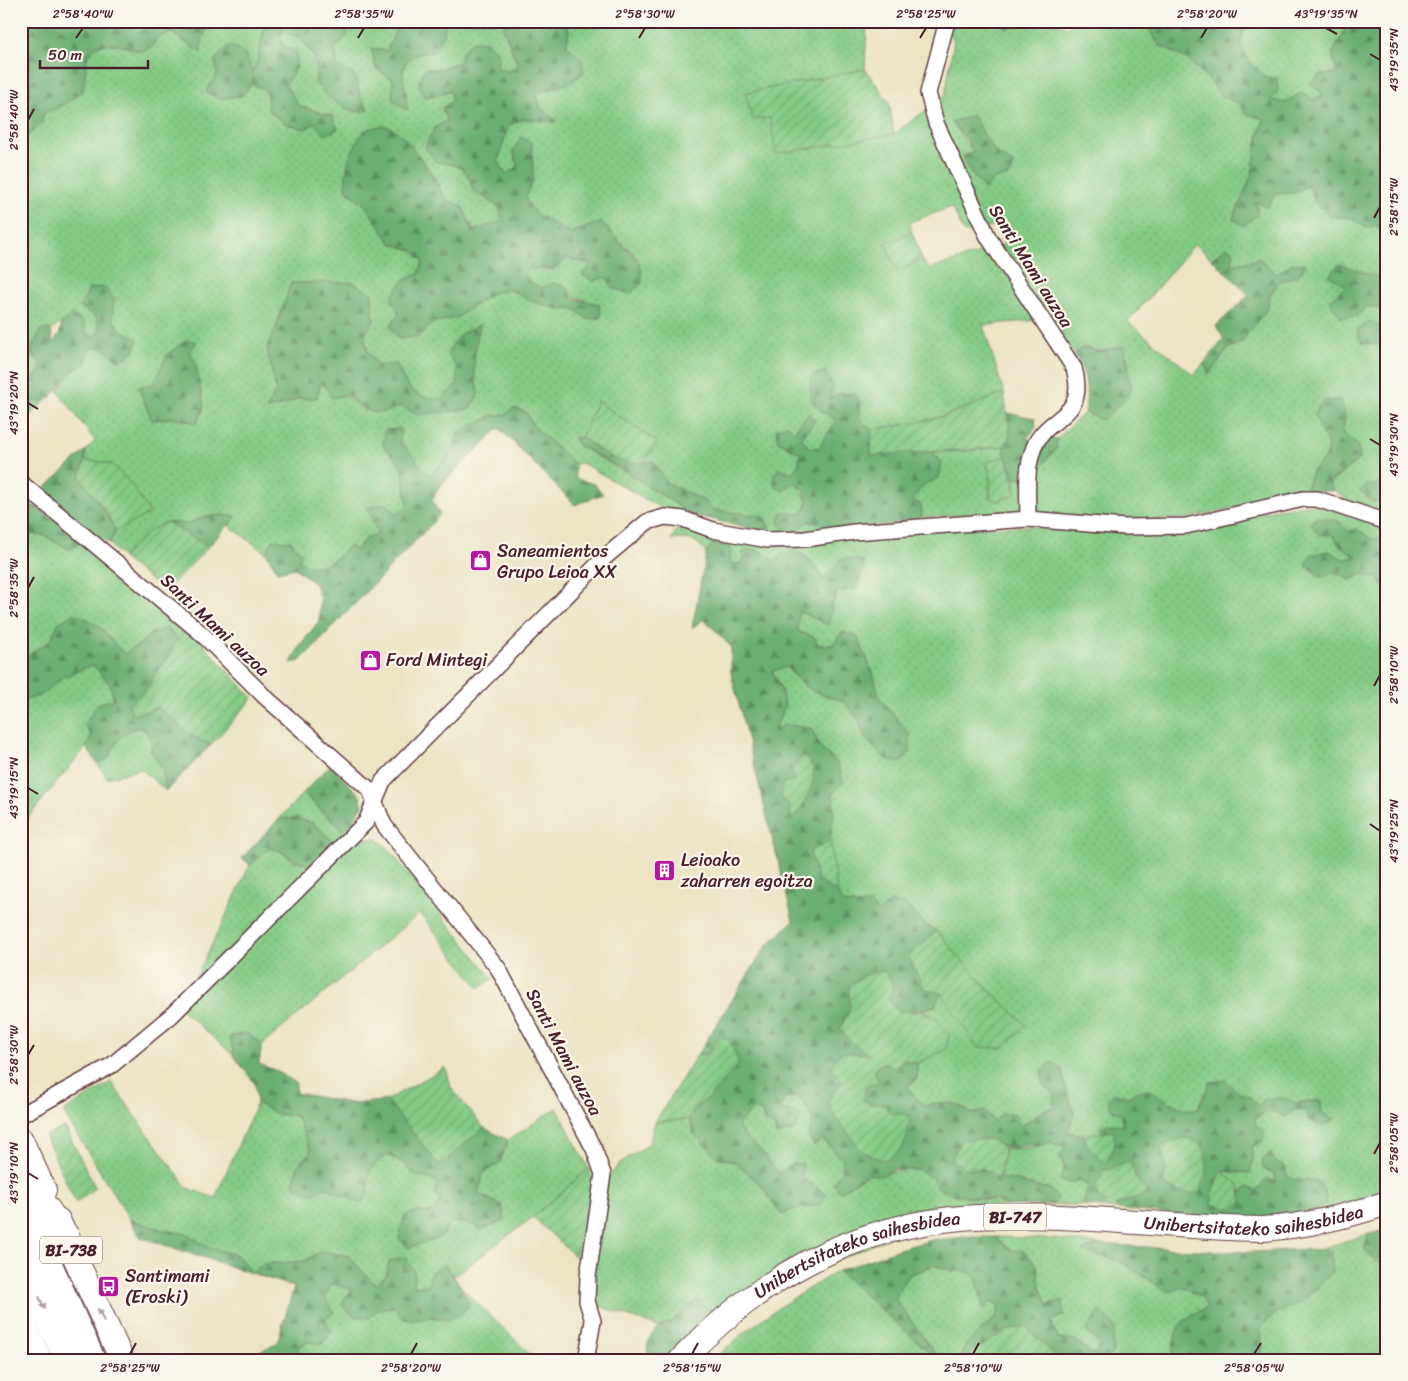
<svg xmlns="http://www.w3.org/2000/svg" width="1408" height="1381" font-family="Sriracha,sans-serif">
	<defs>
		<pattern id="grass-dots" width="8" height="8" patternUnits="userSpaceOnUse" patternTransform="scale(1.25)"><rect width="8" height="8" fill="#83ca84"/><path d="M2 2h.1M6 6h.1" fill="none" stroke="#73ad72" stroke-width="1.8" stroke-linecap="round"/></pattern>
		<pattern id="forest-firs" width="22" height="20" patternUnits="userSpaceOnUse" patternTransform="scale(1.25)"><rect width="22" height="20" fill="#6aae72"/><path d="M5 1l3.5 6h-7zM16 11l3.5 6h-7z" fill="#598d5e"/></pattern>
		<pattern id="garden-furrows" width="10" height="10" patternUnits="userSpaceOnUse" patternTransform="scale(1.25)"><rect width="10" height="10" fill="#83ca84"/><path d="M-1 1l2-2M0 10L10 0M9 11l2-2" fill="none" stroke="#73ad72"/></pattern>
	</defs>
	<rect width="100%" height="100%" fill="#fbf7ec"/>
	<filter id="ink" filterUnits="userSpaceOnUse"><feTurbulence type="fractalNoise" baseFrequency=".02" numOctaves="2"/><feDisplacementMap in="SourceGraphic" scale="10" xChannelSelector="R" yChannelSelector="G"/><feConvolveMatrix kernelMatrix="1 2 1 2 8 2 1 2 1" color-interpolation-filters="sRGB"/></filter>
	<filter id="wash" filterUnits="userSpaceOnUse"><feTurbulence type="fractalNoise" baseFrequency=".0096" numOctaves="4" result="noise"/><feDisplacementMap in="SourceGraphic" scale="20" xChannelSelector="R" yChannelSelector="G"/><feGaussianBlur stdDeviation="1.12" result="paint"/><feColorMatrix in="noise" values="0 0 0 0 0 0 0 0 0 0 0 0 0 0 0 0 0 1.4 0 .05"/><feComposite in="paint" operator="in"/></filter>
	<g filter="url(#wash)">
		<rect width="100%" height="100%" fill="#ece4c5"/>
		<!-- grass -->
		<path fill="url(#grass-dots)" stroke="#667458" fill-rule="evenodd" d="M220 21H266L257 62 252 72 217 74 219 99 242 96 251 84 266 90 269 111C298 133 300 129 332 116L299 106 285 85 296 68 282 45 281 32 300 37 316 60 338 104 354 112 369 110 360 96 355 76 338 66 335 48 348 34 342 21H403L396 30 387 51 372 48 376 69 393 79 407 95 402 77 405 62 445 23 444 21H508L503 27C510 40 510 54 519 65L508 72 463 50 459 62 439 69H425L438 95 451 90 452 101 442 108 447 121 436 162C459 165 467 166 473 190L499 206 502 221 474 231 462 206 446 201 430 170 399 133 346 190 364 204 391 243 412 250 423 261 419 274 404 280 418 337 435 322 456 318 494 292 512 290 529 300 557 309 573 308 587 319 601 318 584 299 541 289 526 279 527 268 553 269 567 258 593 264 582 275 634 253 619 242 602 222 570 233 535 214 525 198 533 180 532 143 513 150 518 167 506 174 498 161 508 126 522 119 556 121 540 107 537 92 552 89 582 60 567 45 569 30 562 21H586L594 28 598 21H867L865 69 745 93 771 118 776 153 894 134 945 96 954 40 935 21H996L1007 28C1027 20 1046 19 1067 27L1078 21H1138L1148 27 1159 45 1185 58 1205 75 1221 96 1239 103 1246 114 1264 119 1258 139 1252 175 1233 219 1254 201 1275 194 1294 193 1309 185 1330 216 1353 218 1366 228 1376 225 1387 232V280L1339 264 1356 316 1368 306 1387 311 1385 330 1362 343 1380 345 1387 350V474L1385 478 1374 486 1381 502 1387 495V509L1382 508 1387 516C1368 508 1340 501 1329 484L1360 458 1357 444 1342 433 1345 417 1339 400 1323 401 1314 415 1328 446 1325 458 1313 470 1304 492 1184 519 1129 521 1037 513 922 517 921 505 912 499 942 463 933 452 971 451 1004 446 1006 456 987 462 990 474V498L1015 494V479L1035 473 1056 449 1057 439 1085 412 1091 417 1128 375 1129 361 1084 347 1074 354 1051 319 983 325 1004 393 945 416 910 424 872 429 861 422 857 414 829 400 826 371 812 376 822 412 832 415 836 422 825 437 820 448H809L802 439 815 420 808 414 798 425 789 448 800 452 799 464 792 473C796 485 804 492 808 504L800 514 779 522 784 531 772 534 757 530 770 528 735 513 714 510 706 502 667 483 661 475 643 463 657 442 597 401 582 437 573 438 579 446 636 478 693 515 661 508 582 463 575 464 533 426 526 412 491 416 455 447 431 475C419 467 412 453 400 443L383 447C412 470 400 473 408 504L398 514 368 508 378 534 366 538 356 551 349 546C334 561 321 573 299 562L301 553 273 540 266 553 228 525 236 516 205 517 187 524 167 522 149 531 122 557 109 543 116 531 150 512 112 464 85 460 86 450 95 441 58 391 71 371 85 365 90 347 103 348 121 330 112 317 114 299 96 317 100 329 94 337 86 333 72 316 51 330H40L42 366 35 377 21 376V156L24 140 42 122 44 113 60 107 83 91 87 57 97 45 116 44 140 51 151 47 159 36 172 33 200 52C202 37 204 27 220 21ZM952 123 987 139 1008 176 994 179ZM952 207 964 233 997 226 1004 245 929 269 922 259 897 271 886 243 912 232 910 222ZM1195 244 1212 259 1227 247 1232 265 1260 259 1277 274 1291 264 1305 265 1299 275 1279 281 1241 342 1228 349 1209 374 1204 363 1194 375 1128 322ZM281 309 374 321 364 335 368 352 379 366 397 364C406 389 414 398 441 399L458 384 457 368 481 324C473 347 471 371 479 393L418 415 401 406 365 410 322 381 316 398H299L279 407 267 408 276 391 267 347 275 331ZM196 342 189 352 197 423 173 418 152 420 138 387 154 384Z
			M1247 21H1338L1345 32 1332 53 1337 73 1320 75 1310 83 1324 94 1314 100 1302 92 1285 103 1270 100 1277 78 1265 77 1249 61 1240 43Z
			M21 44 30 52V97L21 84Z
			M1304 505H1318L1378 524 1384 538 1372 539 1357 529 1333 535 1339 545 1356 556 1345 560 1328 551 1335 572 1350 580 1362 574 1378 578 1387 593V1146L1385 1160 1380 1171 1387 1179V1194L1315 1212 1307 1179 1297 1181 1288 1177 1284 1165 1275 1174 1276 1182 1268 1178 1256 1191 1247 1187 1241 1194 1239 1185 1222 1171 1240 1173 1253 1160 1251 1147 1255 1119C1272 1105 1302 1109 1322 1113L1321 1100 1295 1103 1283 1098 1258 1106C1241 1088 1226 1093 1203 1095L1198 1109C1184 1111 1171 1106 1161 1097L1122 1115 1123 1126 1101 1127 1102 1134 1084 1135 1067 1132 1074 1113 1066 1089 1062 1069 1054 1094 1055 1107 1042 1111 1020 1127 994 1122 972 1114 958 1104 939 1103 924 1106 907 1087 917 1079V1063L947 1048 937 1018 920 1010 935 1006 941 993 956 1012 1026 1025 987 988 937 931 923 923 906 904 879 913 869 903 860 905 842 903C833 881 829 852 830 829 831 816 834 806 833 793L844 782 836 761 820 748 811 728 785 725 773 731 778 720 781 690 772 671 786 667 804 686 823 695 844 701 859 720 865 739 910 735 879 697 874 676 857 636 833 645H819L814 637 798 631V611L828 625 836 593 832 570 823 580 784 552 776 561 757 550 742 563 729 564 731 548 713 543 706 554C698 538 687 538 671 540L679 526 729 538 1024 526 1132 533Z
			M807 522H818L826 530 797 532Z
			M24 534 43 535 71 550 80 542 185 630 179 640 166 628 150 634 140 644 124 654 99 626 58 623 52 640 21 660V536Z
			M93 664 111 686 114 700 86 747 21 826V702L43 694 63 677Z
			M133 728H143L150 737 151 751 162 768 166 791 141 769 107 778 97 763 108 759 118 739Z
			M303 793 341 829 352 824 365 839H377L387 847 493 979 479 988 420 913 262 1045 247 1033 230 1036 234 1056 172 1001 194 982 250 865 270 848 283 851 295 862 298 818 279 819Z
			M111 1082 187 1188 215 1198 257 1103 277 1114 296 1116 311 1151 298 1165 344 1197 367 1179 374 1163 387 1155 405 1164 415 1175 438 1181 441 1201 430 1213 417 1211 451 1222 470 1224 482 1230 502 1205 478 1194 483 1173 500 1162 508 1140 557 1108 589 1169 533 1217 454 1276 444 1265 428 1286H414L386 1276 377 1284 372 1282 349 1256 321 1251 305 1261 289 1263 252 1273 237 1255 209 1248 187 1234 159 1229 130 1220 63 1112Z
			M798 1097 812 1115 814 1145 822 1139 843 1160 841 1172 833 1183 840 1192 868 1174C885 1177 899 1167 917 1170 933 1172 941 1191 956 1195 973 1200 991 1198 1009 1206L952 1210 723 1310H682L672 1322 658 1327 594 1304 592 1291 608 1178 620 1163 649 1144 655 1122 689 1119 694 1134 717 1157 736 1162 761 1185 782 1215 826 1194 802 1177 793 1164 779 1174 768 1164 762 1152 746 1140 738 1124 753 1109 762 1112 765 1121 774 1126 776 1135 795 1130 781 1111 784 1098Z
			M1049 1142 1066 1147 1071 1183 1079 1179 1089 1186 1083 1205H1052L1051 1189C1033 1187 1018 1180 999 1178L1005 1148C1016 1150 1039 1148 1049 1142Z
			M1369 1234 1364 1249 1377 1263 1387 1259V1360H1259L1263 1347 1259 1329 1275 1314 1299 1303 1319 1286 1332 1252 1319 1249Z
			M995 1237 1055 1239 1099 1244 1083 1251 1122 1262 1147 1279 1184 1287 1202 1297 1207 1307C1181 1321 1175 1323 1173 1354L1164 1360H1106L1113 1351 1086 1331 1100 1346 1094 1356 1075 1340 1058 1339 1051 1321 1063 1300 1048 1305 1040 1288 1036 1265 1010 1250Z
			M934 1265 952 1271 969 1272 977 1280 983 1309 990 1302 999 1304 997 1316 966 1344 959 1360H940L895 1299 907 1276Z
			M838 1271 938 1360H713C754 1322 790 1299 838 1271Z
			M331 1283 353 1290 378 1309 395 1307 417 1320 430 1317 447 1320 468 1304 463 1289 536 1360H307L296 1349 307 1341 324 1319 325 1298Z
			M260 1351 269 1360H243Z"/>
		<!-- forest -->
		<path fill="url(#forest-firs)" stroke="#5a664e" fill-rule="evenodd" d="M21 21H220C205 27 201 37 201 53L172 33 159 36 151 47 140 51 116 44 97 45 87 57 83 91 60 107 44 113 42 122 24 140 21 156V84L30 96V52L21 44Z
			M266 21H342L348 34 335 48 338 66 355 76 360 96 369 110C343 114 334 101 316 84V60L300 37 281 32 282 45 297 52 296 68 285 85 299 106 332 116 338 129 325 135 315 123 305 129 286 124 269 111 266 90 252 84 242 96 219 99 206 92 217 74 215 59 230 45 245 53 252 72 257 62Z
			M403 21 445 23 444 35 432 52C388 56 408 80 407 111L392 99 393 79 376 69 371 48 387 51 396 30Z
			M508 21H562L569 30 567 45 582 60 584 73 567 84 537 92 540 107 556 122 522 119 508 126 498 161 506 174 518 167 513 150 521 137 532 143 533 180 525 198 536 214 570 233 602 222C608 228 614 237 620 243 638 258 641 259 642 283L630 294 612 288 606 277 594 281 582 275 592 264 567 258 553 269H527L526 279 541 288 552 283 567 286 572 298 599 304 601 318 587 319 573 308 557 309 529 300 512 290 494 292 456 318 435 322 418 337 399 339 390 326 399 313 391 298 404 280 419 274 423 261 412 250 391 243 364 204 346 190C344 166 350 151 364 131 370 129 380 125 386 126 409 132 435 181 446 200L462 206 473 231 502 221 499 207 473 190C467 166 459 165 436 162L425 147 435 127 447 121 442 108 452 101 450 90 438 95 424 97 418 83 425 69H439L459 62 463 50 473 41 487 42 499 54 497 68 508 72 519 65C510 51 511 42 503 27Z
			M996 21H1023L1007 28Z
			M1138 21H1247L1240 44 1249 61 1265 77 1277 78 1278 91 1271 100 1285 103 1302 92 1314 100 1323 94 1310 83 1320 75 1337 73 1332 53 1345 32 1338 21H1387V232L1376 225 1366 228 1352 218 1330 216 1314 201 1309 185 1294 193 1276 194 1268 207 1255 202 1258 214 1244 226 1233 219 1252 175 1258 139 1264 119 1246 114 1239 103 1221 96 1205 75 1185 58 1159 45 1148 27Z
			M973 116 995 152 1014 165 1008 176 994 179 985 190 969 171 963 156 973 152 967 140 951 122Z
			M1227 247 1234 252 1232 265 1260 259 1277 274 1291 264H1306L1299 275 1279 282 1269 295 1268 308 1241 342 1228 349 1209 374 1204 363 1224 339 1216 326 1249 295 1212 259Z
			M1339 264 1387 280V311L1368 306 1356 316 1341 318 1329 301 1346 286 1329 276Z
			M353 282 372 294 374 321 364 336 368 352 379 366 397 364C406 389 414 398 441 399L457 384V368L447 353 461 334 481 324C474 347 471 371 479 393L470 409 418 415 401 406C374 418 369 413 346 395L331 398 322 381 316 398H299L279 407 266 409 276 391 267 347 275 331 291 283Z
			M105 287 114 299 112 318 121 330 138 339 134 352 119 361 103 348 90 347 85 365C64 373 63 386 46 401H21V376L35 377 42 366 30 353 40 330H51L53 343 59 335 62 322 72 315 83 320 86 333 94 337 100 329 96 317 80 307 89 289Z
			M1387 318V350L1380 345 1362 343 1357 330 1371 321 1385 329Z
			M187 340 197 342 189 352 195 360 204 407 197 423 173 418 152 420 138 387 154 384 167 354Z
			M1123 346C1129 361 1127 373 1132 388L1120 405 1102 420 1085 412C1088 390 1087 373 1074 354L1084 347 1098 352Z
			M825 371 833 387 829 399 840 393 854 394 860 402C857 416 859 423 872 429L871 456 897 452H933L942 463 939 478 925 484 912 499 921 505 922 517 895 524 826 530 818 522H807L797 532 784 531 779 522 782 512 800 514 808 504 804 491 796 482 783 491 775 486 773 476 780 468 792 473 799 464 800 453 778 441 776 428 788 425 795 432 808 413 815 420 802 439 809 448H820L825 437 836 422C832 416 830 416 824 412 809 404 809 390 812 376Z
			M1340 400 1345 417 1342 433 1357 444 1360 458 1329 483 1333 491 1304 492 1313 470 1325 458 1328 446 1314 415 1323 401Z
			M513 408 526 412 533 426 575 464V478L594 484 603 494 575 505 499 428 441 485 432 500 440 515 300 661 291 663 300 645 319 621 320 599 315 584 295 568 278 572 266 553 273 540 291 541 301 553 299 562C321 573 335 561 349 546L356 550 366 538 378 534 368 508 386 503 398 514 408 504C400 473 412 470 383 447L385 430 401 429 400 443C413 453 419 467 431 475L455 447 457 433 491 416 506 415Z
			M1007 413 1035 418 1036 428 1026 439H1057L1056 449 1035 473 1015 479 1008 469 1004 446 1010 433Z
			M582 437 598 450 643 463 653 461 667 483 706 502 714 510 763 516 770 528 757 530 693 515 618 467 580 446 573 438Z
			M86 450 85 460 80 477 106 513 116 531 109 543 90 532 42 491Z
			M1387 474V495L1381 502 1372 501 1360 491 1366 484 1374 486 1385 478Z
			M21 504C43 503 64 528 80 542L71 550 43 535 24 534 21 536Z
			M221 515 237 516 208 547 167 522 187 524 205 517Z
			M1316 517 1338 521 1347 531 1357 529 1372 539 1384 538 1378 524 1387 528V593L1378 578 1362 574 1350 580 1335 572 1321 577 1306 566 1311 555 1328 551 1345 560 1355 556 1339 545 1333 535H1319L1310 523Z
			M713 543 731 548 730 564 742 563 744 550H757L776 561 784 552 795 547 815 565 823 580 841 558 863 561V573L856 588 836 593 828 625 799 611 798 631 814 637 819 645H833L842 632 857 636 874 676 879 697 910 735V752L900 763 884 758 865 739 859 720 844 701 823 695 804 686 787 667 772 671 781 690 785 706 774 731 785 725 811 728 820 748 836 761 844 782 833 793 834 811 830 842 811 851 818 881 837 892 843 903 860 905 869 903 879 913 889 902 906 904 923 923 937 931 908 957 925 989 941 993 935 1006 920 1010 898 1012 889 1000 893 984 849 985 850 1008 840 1029 851 1042 870 1055 842 1080 835 1117 848 1133 889 1113 863 1100C870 1066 882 1055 917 1063V1079L907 1087 924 1106C946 1101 953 1100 972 1114L986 1111 994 1122 1002 1114 1015 1113 1020 1127 1042 1111 1055 1107 1054 1094 1043 1085 1041 1070 1052 1062 1062 1069 1066 1089 1074 1113 1068 1132 1084 1135 1087 1145 1098 1154 1113 1131 1102 1134 1101 1127 1107 1124 1123 1126 1122 1115 1111 1109 1108 1099 1115 1093 1129 1097 1135 1092 1150 1090C1167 1100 1177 1111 1198 1109L1210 1082 1226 1080 1237 1092 1249 1096 1258 1106 1266 1098H1283L1296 1103 1321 1100 1322 1113 1335 1119 1323 1127 1308 1120 1306 1110H1294L1285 1117C1273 1109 1266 1110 1255 1119L1256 1126 1265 1131 1262 1142 1252 1147 1253 1160 1250 1173 1222 1171 1242 1203 1241 1194 1247 1187 1256 1191 1267 1178 1276 1182 1275 1174 1263 1169 1262 1160 1270 1153 1276 1162 1284 1165 1288 1177C1298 1181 1307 1179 1318 1181L1325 1191 1326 1204C1289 1229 1164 1213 1116 1209L1117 1204 1140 1197 1135 1169 1117 1166 1102 1176 1096 1186 1098 1197 1106 1203 1101 1207 1083 1205 1089 1186 1079 1180 1071 1183 1060 1181 1064 1167 1060 1156 1066 1147 1049 1142C1040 1147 1036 1145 1026 1146 1008 1149 1005 1148 989 1139L968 1169H984L999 1178 1016 1180 1035 1187 1051 1189 1058 1199 1052 1205 1009 1206 996 1200 955 1195 937 1188 933 1178 918 1170 895 1169 881 1176 868 1174 840 1192 833 1183 841 1172 843 1160 823 1139 814 1146 808 1134C818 1118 809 1110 798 1097L784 1098 781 1111H791L801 1116 795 1130 776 1135 774 1126 764 1121 762 1112 754 1109 738 1124C747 1143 748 1138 761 1151 768 1158 771 1166 779 1173L793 1164H803L802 1177 826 1194 822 1204 792 1210 782 1215 761 1185 736 1162 717 1157 694 1134 689 1119 696 1106 707 1099V1054L697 1055 765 948 793 921 731 673V647L704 619 692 628 706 554ZM1166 1166 1182 1193 1163 1184Z
			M75 613 99 626 124 654 140 644 150 634 166 628 179 640 147 688 130 704 133 715 158 707 190 735 211 745 166 791 162 768 151 751 150 737 143 728C123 727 116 743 108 759L97 763 86 747 91 736 85 725 97 704 114 699 110 685 93 665 63 677 43 694 21 702V660L51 640 58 623Z
			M330 765 359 794 363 805 352 824 342 829 303 793Z
			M298 818 314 824 332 840 324 853 310 865C290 861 288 852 270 848L250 865 242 858 279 819Z
			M247 1033 262 1045 259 1064 277 1071 296 1083V1093L356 1104 387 1100 439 1165 484 1128 508 1140 500 1162 483 1174 478 1194 502 1205 505 1220 482 1230 470 1224 451 1222 443 1236 409 1248 399 1239 404 1216 417 1211 430 1213 441 1201 435 1194 438 1182 415 1175 405 1164 387 1155C371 1166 365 1173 369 1192L360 1204 327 1187 311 1194 293 1184 298 1165 311 1151 296 1116 277 1114 257 1103 255 1084 234 1056 230 1037Z
			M1387 1146V1179H1386L1380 1171 1385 1160Z
			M130 1220 159 1229 187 1234 209 1248 237 1255 252 1273 264 1264 305 1261 321 1251 349 1256 372 1282 377 1284 386 1276 389 1262 404 1257 415 1272 414 1286H428L431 1272 445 1265 463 1289 469 1304 462 1313 447 1320 430 1317 417 1320 403 1319 395 1307 378 1309 370 1318 354 1316 342 1306 344 1298 353 1290 331 1284 325 1298 335 1312 325 1319 332 1332 323 1344 307 1342 297 1349 307 1360H269L260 1351 277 1343 294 1287 140 1237Z
			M1387 1230V1259L1377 1263 1364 1249 1369 1234Z
			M966 1237H995L1010 1250 1024 1251 1037 1265 1040 1287 1048 1305 1063 1300 1064 1315 1051 1321 1058 1339 1075 1340 1094 1355 1100 1346 1086 1330 1100 1311 1114 1326 1113 1351 1106 1360H1059L1024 1326 1002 1333 959 1360 966 1344 997 1316 999 1304 990 1302 983 1310 977 1280 969 1272 952 1271 934 1265 907 1276 895 1299 940 1360H938L838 1271 899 1249 932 1240Z
			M1099 1244C1149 1247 1198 1251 1248 1252 1275 1252 1305 1246 1332 1252V1271L1319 1286 1299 1303 1275 1314 1259 1329 1263 1347 1259 1360H1164L1173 1354C1175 1323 1181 1322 1207 1307L1202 1297 1184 1287 1168 1292 1122 1262 1082 1251Z
			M697 1300 710 1309 723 1310 671 1360H650C644 1349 648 1335 658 1328 662 1324 669 1324 673 1321 683 1312 685 1308 697 1300Z"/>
		<!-- garden -->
		<path fill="url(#garden-furrows)" stroke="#667458" d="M865 69 889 102 894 134 776 154 770 118 753 120 745 93Z
			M912 232 922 259 897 272 885 243Z
			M1004 393 1010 433 1004 446C960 453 915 450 871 456L872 429 910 424 945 416Z
			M21 401H46L21 423Z
			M597 401 657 442 643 463C617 464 602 453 582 437Z
			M1006 456C1009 471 1015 478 1015 494L999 501 990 498V474L986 462Z
			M85 460 112 464 132 485 150 513 116 531 106 512 80 477Z
			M167 522 208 547 165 592 122 557 149 531Z
			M185 630 200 641 253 698 211 745 190 735 158 707 133 715 129 704 147 688Z
			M804 755 814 768C813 790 806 802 792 819L789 804 781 798 782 784 794 780 791 770Z
			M830 842 837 892 818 881 810 851Z
			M937 931 987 988 1026 1025 1003 1048 977 1047 941 993 925 989 908 957Z
			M885 971 893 984 889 1000 898 1012C925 1010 931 1012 949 1034L947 1049 917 1063 904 1060 895 1066 883 1062 874 1069 878 1082 866 1086 863 1100 871 1105 884 1104 889 1113 910 1115C907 1139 907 1151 883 1160L863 1152 835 1117 828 1102 842 1080 831 1066 842 1052 869 1055 851 1042 840 1029 850 1008 849 985 865 975Z
			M721 1036 730 1041 739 1064 707 1099 696 1106 689 1119 655 1122 697 1055 707 1054Z
			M446 1067 451 1088 484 1128 439 1165 387 1100Z
			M65 1127 95 1187 76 1203 45 1136Z
			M1113 1131C1118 1143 1112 1154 1105 1163L1087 1145 1084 1135Z
			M1185 1137 1202 1145C1210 1164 1206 1176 1199 1194L1182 1193 1163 1184 1166 1166 1161 1147Z
			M989 1139 1005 1148 999 1178 984 1169H968L951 1160 961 1140Z
			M1130 1161 1137 1180 1146 1191 1140 1197 1117 1204 1116 1209 1101 1207 1106 1203 1098 1197 1096 1186 1102 1176 1100 1169 1108 1170Z
			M589 1169 593 1181 576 1257 533 1217Z
			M1222 1171 1239 1185 1242 1202 1231 1209 1211 1204 1213 1189Z
			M1025 1326 1059 1360H960L1002 1333Z"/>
	</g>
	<g filter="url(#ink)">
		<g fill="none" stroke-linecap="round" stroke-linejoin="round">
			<defs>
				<path id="street" d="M949 21 946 25 928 93 936 123 988 237 1074 368C1088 420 1048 413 1034 447 1025 470 1028 495 1028 519
					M21 483 201 633 264 696 370 790 384 825 498 968 594 1149 603 1174 588 1276 587 1301 593 1321 586 1360
					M21 1115 112 1065 172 1015 366 822 383 781 604 558 647 522 665 517 683 519 713 530 768 540 805 539 854 532 1028 519 1125 527 1186 526 1303 499H1317L1387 522"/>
				<g id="primary">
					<path d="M21 1140 44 1190"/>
					<path d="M58 1220 122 1360"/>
					<path d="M21 1318 40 1360"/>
					<path id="s1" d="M681 1360C759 1279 847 1228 961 1218 1061 1210 1162 1228 1263 1229 1306 1226 1346 1217 1387 1203"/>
				</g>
				<path id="highway" d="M21 1170 36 1196 66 1238
					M21 1205 91 1360
					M21 1259 69 1360"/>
			</defs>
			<!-- street casing -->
			<use href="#street" stroke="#623d42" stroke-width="18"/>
			<!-- primary casing -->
			<use href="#primary" stroke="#623d42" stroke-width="26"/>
			<!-- highway casing -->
			<use href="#highway" stroke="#623d42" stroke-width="30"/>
			<!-- street -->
			<use href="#street" stroke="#fff" stroke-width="15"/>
			<!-- primary -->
			<use href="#primary" stroke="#fff" stroke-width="24"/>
			<!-- highway -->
			<use href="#highway" stroke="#fff" stroke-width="28"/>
		</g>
		<!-- one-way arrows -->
		<defs><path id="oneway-solid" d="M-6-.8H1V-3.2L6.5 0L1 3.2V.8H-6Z" transform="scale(1.25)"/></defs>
		<g fill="#ae9aa0">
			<use href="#oneway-solid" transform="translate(42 1303) rotate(65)"/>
			<use href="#oneway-solid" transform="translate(101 1315) rotate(-115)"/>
		</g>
	</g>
	<!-- ticks -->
	<path fill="none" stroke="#4a1f2b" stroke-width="2" d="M1326 28 1337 34M76 38 83 28M358 38 364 28M639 38 645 28M920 38 926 28M1201 38 1207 28M1370 54 1380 60M28 120 34 109M1374 218 1380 207M28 403 38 409M1370 439 1380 445M28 588 34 577M1374 686 1380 675M28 788 38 794M1370 824 1380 831M28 1055 34 1045M1374 1154 1380 1143M28 1173 38 1179M130 1354 136 1343M411 1354 417 1343M692 1354 698 1343M973 1354 979 1343M1254 1354 1261 1343"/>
	<!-- icons -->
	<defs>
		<symbol id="shop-square" viewBox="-11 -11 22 22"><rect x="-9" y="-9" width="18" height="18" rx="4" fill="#b5179e" stroke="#fbf7ec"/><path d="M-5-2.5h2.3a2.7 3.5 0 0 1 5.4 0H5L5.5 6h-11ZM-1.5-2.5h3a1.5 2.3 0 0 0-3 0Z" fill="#fff"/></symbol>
		<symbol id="building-square" viewBox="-11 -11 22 22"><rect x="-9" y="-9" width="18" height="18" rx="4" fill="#b5179e" stroke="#fbf7ec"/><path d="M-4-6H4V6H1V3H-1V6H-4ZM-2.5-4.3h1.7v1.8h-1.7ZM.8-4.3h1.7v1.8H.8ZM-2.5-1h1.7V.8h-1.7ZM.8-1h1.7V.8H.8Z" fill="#fff"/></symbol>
		<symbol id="bus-square" viewBox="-11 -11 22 22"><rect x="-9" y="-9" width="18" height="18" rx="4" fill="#b5179e" stroke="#fbf7ec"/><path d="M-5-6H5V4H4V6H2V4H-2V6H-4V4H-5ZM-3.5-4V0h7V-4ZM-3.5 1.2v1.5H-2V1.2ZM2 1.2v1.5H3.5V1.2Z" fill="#fff"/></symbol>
	</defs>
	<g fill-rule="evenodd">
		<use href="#shop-square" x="468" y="548" width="25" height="25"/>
		<use href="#shop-square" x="358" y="648" width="25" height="25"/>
		<use href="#building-square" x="652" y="858" width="25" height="25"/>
		<use href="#bus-square" x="96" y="1274" width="25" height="25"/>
	</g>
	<g text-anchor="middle" stroke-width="4.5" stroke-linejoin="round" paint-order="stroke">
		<!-- shield labels -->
		<g fill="#fbf7ec" stroke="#7f6065" stroke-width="1">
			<rect x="984" y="1203.5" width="62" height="27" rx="4"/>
			<rect x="40" y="1236.5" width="62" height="27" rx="4"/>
		</g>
		<g font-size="16" font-weight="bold" fill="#4a1f2b">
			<text x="1015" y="1223">BI-747</text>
			<text x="71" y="1256">BI-738</text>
		</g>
		<!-- street labels -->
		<g font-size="18" fill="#4a1f2b" stroke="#fbf7ec">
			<text transform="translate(1031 266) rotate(58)" y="6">Santi Mami auzoa</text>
			<text transform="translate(215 625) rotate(43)" y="6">Santi Mami auzoa</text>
			<text transform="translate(564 1052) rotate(62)" y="6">Santi Mami auzoa</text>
			<text dy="6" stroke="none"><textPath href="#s1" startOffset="615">Unibertsitateko saihesbidea</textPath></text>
			<text dy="6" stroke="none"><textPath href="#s1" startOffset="210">Unibertsitateko saihesbidea</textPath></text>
		</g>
		<!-- poi labels -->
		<g font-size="18" fill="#4a1f2b" stroke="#fbf7ec" text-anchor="start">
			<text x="497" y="557">Saneamientos<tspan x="497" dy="21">Grupo Leioa XX</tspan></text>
			<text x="386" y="666">Ford Mintegi</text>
			<text x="681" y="866">Leioako<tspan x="681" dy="21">zaharren egoitza</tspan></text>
			<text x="125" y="1282">Santimami<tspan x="125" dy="21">(Eroski)</tspan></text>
		</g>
	</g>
	<!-- margin -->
	<rect width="1408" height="1381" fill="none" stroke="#fbf7ec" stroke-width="55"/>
	<!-- scale -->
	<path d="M40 60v8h108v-8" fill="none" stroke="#4a1f2b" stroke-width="2.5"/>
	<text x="48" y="60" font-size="15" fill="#4a1f2b" stroke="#fbf7ec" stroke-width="4" paint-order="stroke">50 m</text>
	<rect x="28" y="28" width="1352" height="1326" fill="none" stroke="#4a1f2b" stroke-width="2"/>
	<g font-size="12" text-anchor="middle" fill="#4a1f2b">
		<text x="83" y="18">2°58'40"W</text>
		<text x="364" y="18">2°58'35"W</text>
		<text x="645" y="18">2°58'30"W</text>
		<text x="926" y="18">2°58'25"W</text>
		<text x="1207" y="18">2°58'20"W</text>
		<text x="1326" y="18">43°19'35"N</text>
		<text transform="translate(1394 60) rotate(-90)" y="4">43°19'35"N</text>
		<text transform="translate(14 120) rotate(-90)" y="4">2°58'40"W</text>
		<text transform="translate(1394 207) rotate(-90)" y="4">2°58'15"W</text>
		<text transform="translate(14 403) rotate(-90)" y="4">43°19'20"N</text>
		<text transform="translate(1394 445) rotate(-90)" y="4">43°19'30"N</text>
		<text transform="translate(14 588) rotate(-90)" y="4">2°58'35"W</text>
		<text transform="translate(1394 675) rotate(-90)" y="4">2°58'10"W</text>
		<text transform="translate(14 788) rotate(-90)" y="4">43°19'15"N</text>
		<text transform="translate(1394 831) rotate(-90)" y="4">43°19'25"N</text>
		<text transform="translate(14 1055) rotate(-90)" y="4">2°58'30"W</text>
		<text transform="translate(1394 1143) rotate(-90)" y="4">2°58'05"W</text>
		<text transform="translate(14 1173) rotate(-90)" y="4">43°19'10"N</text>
		<text x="130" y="1372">2°58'25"W</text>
		<text x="411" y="1372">2°58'20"W</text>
		<text x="692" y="1372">2°58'15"W</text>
		<text x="973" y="1372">2°58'10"W</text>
		<text x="1254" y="1372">2°58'05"W</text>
	</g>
</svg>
